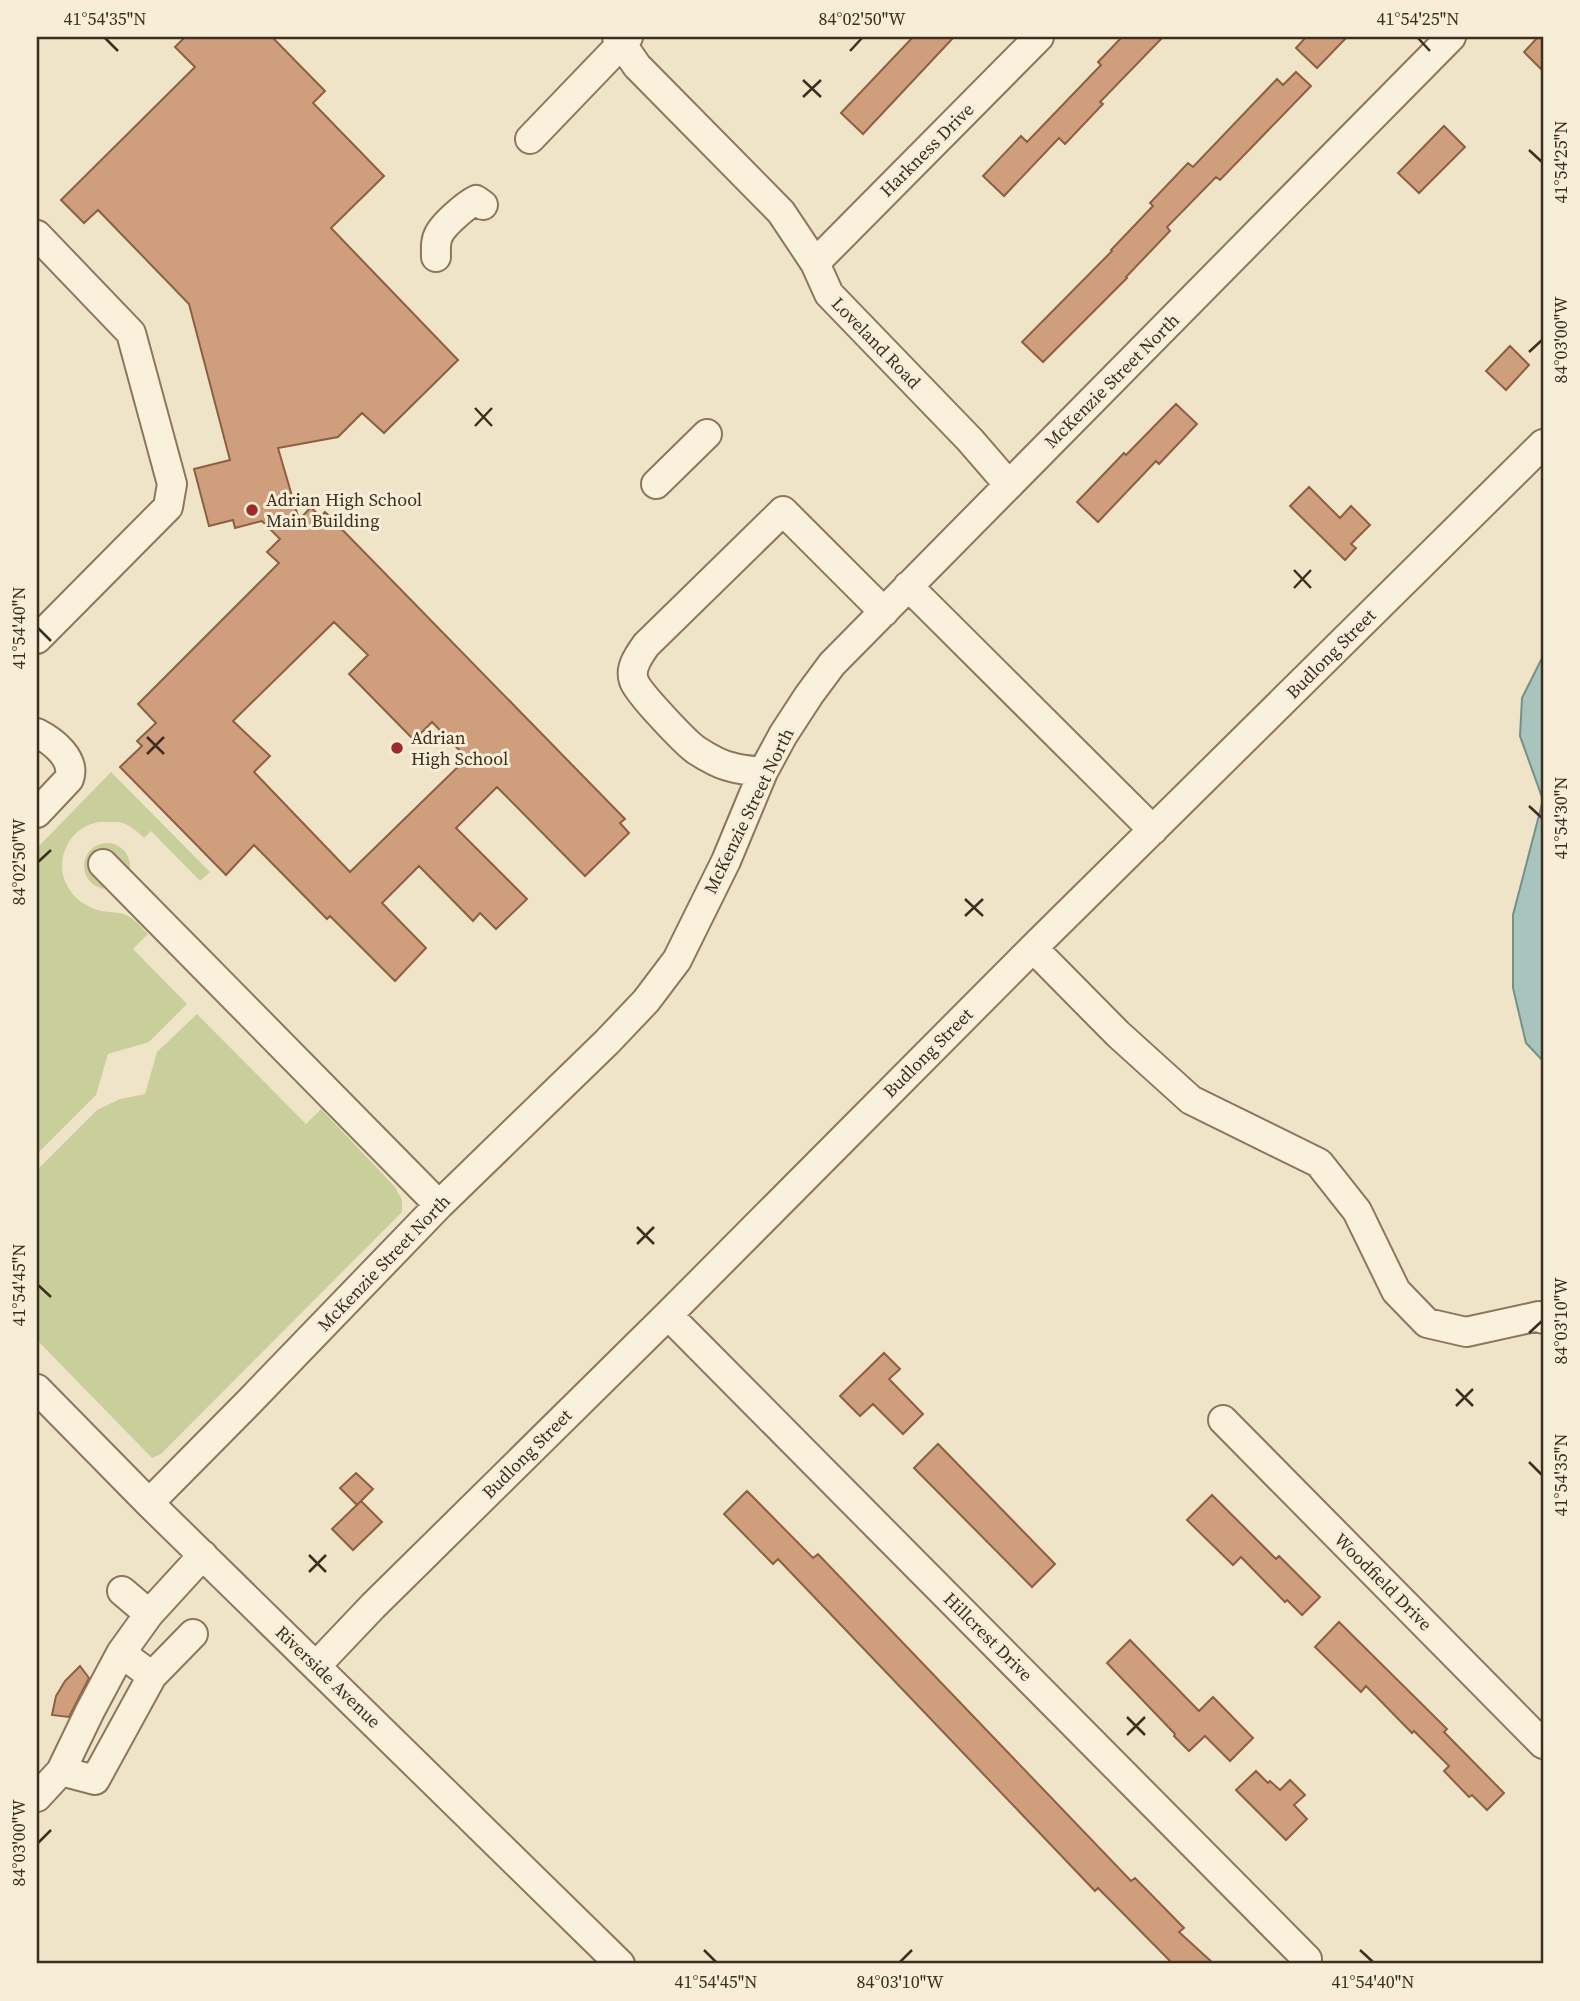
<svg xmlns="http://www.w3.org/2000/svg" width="1580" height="2001" font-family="'Source Serif 4',serif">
	<rect width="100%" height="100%" fill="#f0e4c8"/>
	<!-- green -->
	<path fill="#c9cf9b" d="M111 772 210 872 200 881 151 831 144 838C138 832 130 825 122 823 121 822 113 822 111 822 106 822 100 821 95 823 68 829 53 863 68 887 75 900 88 908 102 911 111 913 120 911 128 916 136 920 142 928 148 934L133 949 187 1004 149 1042 108 1054 96 1095 37 1154V848Z
		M84 866a23 23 0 1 1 46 0a23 23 0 1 1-46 0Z
		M197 1014 306 1124 321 1109 395 1187 402 1200V1212L161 1454 152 1458 37 1340V1170L97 1110 120 1099 145 1094 157 1052Z"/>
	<!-- water -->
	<path fill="#a9c4bc" stroke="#6f938a" stroke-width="2" d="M1543 658V1061L1526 1043 1513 988V915L1543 800 1520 736 1522 698 1541 660Z"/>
	<!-- building -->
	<path fill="#cf9f7d" stroke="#8d5f41" stroke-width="2" fill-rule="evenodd" d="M185 37H272L325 91 313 103 384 176 331 228 458 360 384 433 362 413 338 437 278 448 299 520 311 507 320 517 325 512 625 819 620 823 629 833 585 876 497 787 456 828 527 899 496 929 480 913 473 921 419 866 382 903 426 948 395 981 330 916 327 919 254 845 226 875 120 767 142 746 137 741 156 723 138 704 279 563 267 552 280 539 262 521 235 528 233 520 209 526 194 469 230 460 189 304 98 210 84 223 61 200 195 67 175 47ZM334 622 368 655 349 674 414 740 432 722 467 758 350 872 254 772 270 756 233 721Z
		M913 37H954L863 134 841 113Z
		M1122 37H1163L1100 102 1103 104 1065 144 1059 138 1004 196 983 176 1021 136 1027 142 1101 65 1098 62Z
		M1306 37H1347L1317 68 1296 48Z
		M1538 37H1543V71L1524 52Z
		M1296 72 1311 86 1220 180 1216 177 1167 227 1170 231 1126 277 1127 278 1043 362 1022 342 1112 251 1111 250 1153 206 1150 203 1188 163 1193 167 1277 79 1283 85Z
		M1444 126 1465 147 1419 193 1398 173Z
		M1510 346 1529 365 1506 390 1486 371Z
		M1176 404 1197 424 1159 464 1156 461 1098 522 1077 502 1124 453 1126 455Z
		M1309 487 1340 518 1351 506 1370 525 1351 544 1356 548 1345 560 1290 506Z
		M884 1353 900 1369 889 1379 923 1414 903 1434 873 1404 860 1416 840 1396Z
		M938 1444 1055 1564 1032 1587 914 1468Z
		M356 1473 373 1489 357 1505 340 1488Z
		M747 1491 813 1558 818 1554 1131 1881 1135 1878 1184 1928 1179 1932 1214 1964H1173L1098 1888 1095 1891 778 1559 773 1564 724 1514Z
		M1212 1495 1276 1559 1279 1556 1320 1597 1302 1615 1287 1600 1285 1602 1241 1557 1233 1565 1187 1520Z
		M361 1501 382 1522 353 1550 332 1529Z
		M1339 1622 1447 1729 1444 1732 1504 1793 1487 1810 1472 1795 1469 1797 1444 1771 1449 1766 1414 1731 1412 1733 1366 1686 1361 1692 1315 1647Z
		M1130 1640 1199 1711 1213 1697 1253 1738 1230 1761 1205 1736 1189 1751 1174 1736 1175 1734 1107 1663Z
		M80 1666 89 1678 69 1717 52 1715 56 1696 65 1681Z
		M1256 1771 1268 1783 1270 1781 1280 1790 1290 1780 1305 1795 1294 1805 1307 1819 1286 1840 1236 1790Z"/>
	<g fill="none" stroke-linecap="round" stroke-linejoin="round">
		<defs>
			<path id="minor" d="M617 37 637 66 781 212 815 263 829 294 970 440 1009 485
				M530 139 628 37
				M37 235 131 333 172 484 168 507 37 639
				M436 257C436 249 435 241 439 234 444 224 466 205 476 200L483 205
				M815 263 1039 37
				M656 484 707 434
				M908 586 1153 830
				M37 733C53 741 76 759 69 779L37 813
				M763 772C747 770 730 769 715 761 709 758 702 754 696 750 685 742 638 693 634 681 629 668 639 655 646 645L783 511 884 612
				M103 864 439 1205
				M1033 948 1118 1034 1191 1100 1319 1163 1357 1211 1396 1291 1427 1323 1466 1332 1539 1316 1543 1319
				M668 1315 1307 1959
				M37 1389 149 1503 620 1964
				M1223 1420 1543 1744
				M149 1503 248 1403 439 1205 607 1042 646 1001 677 960 726 861 763 772 783 735 809 695 832 664 1451 37
				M122 1591 149 1614
				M316 1666 373 1606 668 1315 1033 948 1543 444
				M152 1676 193 1634
				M61 1771 95 1780 152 1676 121 1653
				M37 1797 61 1771 90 1711 121 1653 149 1614 203 1555"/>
		</defs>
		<!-- minor casing -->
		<use href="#minor" stroke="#8d765c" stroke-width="32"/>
		<!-- minor -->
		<use href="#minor" stroke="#faf1dc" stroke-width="28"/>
	</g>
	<!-- ticks -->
	<path fill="none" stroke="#3d2e20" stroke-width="2.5" d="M105 38 118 51M1418 38 1430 51M850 51 862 38M803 80 821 97M803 97 821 80M1529 150 1542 162M1529 352 1542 340M475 408 492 426M475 426 492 408M1294 570 1311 588M1294 588 1311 570M38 628 51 641M147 737 164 754M147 754 164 737M1529 806 1542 818M38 862 51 850M965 899 983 916M965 916 983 899M637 1227 654 1244M637 1244 654 1227M38 1285 51 1297M1529 1333 1542 1321M1456 1389 1473 1406M1456 1406 1473 1389M1529 1462 1542 1475M309 1555 326 1572M309 1572 326 1555M1127 1717 1145 1735M1127 1735 1145 1717M38 1843 51 1830M704 1950 716 1962M1360 1950 1373 1962M900 1962 912 1950"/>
	<!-- markers -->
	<g fill="#9e2a2b" stroke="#f7eed8" stroke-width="2.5">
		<circle cx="252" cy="510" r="7"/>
		<circle cx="397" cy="748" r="7"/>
	</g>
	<g text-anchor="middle" stroke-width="6" stroke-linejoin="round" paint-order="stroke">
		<!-- street labels -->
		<g font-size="18" fill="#3d2e20" stroke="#f7eed8">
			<text transform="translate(927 150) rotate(-45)" y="6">Harkness Drive</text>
			<text transform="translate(876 343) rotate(46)" y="6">Loveland Road</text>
			<text transform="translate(1112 381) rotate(-45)" y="6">McKenzie Street North</text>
			<text transform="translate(1331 654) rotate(-45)" y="6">Budlong Street</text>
			<text transform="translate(749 811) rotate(-64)" y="6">McKenzie Street North</text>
			<text transform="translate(928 1053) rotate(-45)" y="6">Budlong Street</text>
			<text transform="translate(384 1263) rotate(-46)" y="6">McKenzie Street North</text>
			<text transform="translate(527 1454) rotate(-45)" y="6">Budlong Street</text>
			<text transform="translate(1383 1582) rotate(45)" y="6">Woodfield Drive</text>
			<text transform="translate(988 1637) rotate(45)" y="6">Hillcrest Drive</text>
			<text transform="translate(328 1677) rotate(44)" y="6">Riverside Avenue</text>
		</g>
		<!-- poi labels -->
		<g font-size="18" fill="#3d2e20" stroke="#f7eed8" text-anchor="start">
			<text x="266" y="506">Adrian High School<tspan x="266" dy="21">Main Building</tspan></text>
			<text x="411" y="744">Adrian<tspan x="411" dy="21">High School</tspan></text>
		</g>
	</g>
	<!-- border -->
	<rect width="1580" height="2001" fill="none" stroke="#f7eed8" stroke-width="77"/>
	<rect x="38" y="38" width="1504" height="1924" fill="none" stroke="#3d2e20" stroke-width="2.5"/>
	<g font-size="18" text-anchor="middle" fill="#3d2e20">
		<text x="105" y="25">41°54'35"N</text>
		<text x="862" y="25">84°02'50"W</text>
		<text x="1418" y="25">41°54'25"N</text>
		<text transform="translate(1561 162) rotate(-90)" y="6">41°54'25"N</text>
		<text transform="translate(1561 340) rotate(-90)" y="6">84°03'00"W</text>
		<text transform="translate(19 628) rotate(-90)" y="6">41°54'40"N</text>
		<text transform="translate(1561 818) rotate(-90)" y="6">41°54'30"N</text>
		<text transform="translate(19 862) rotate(-90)" y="6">84°02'50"W</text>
		<text transform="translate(19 1285) rotate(-90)" y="6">41°54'45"N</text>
		<text transform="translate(1561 1321) rotate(-90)" y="6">84°03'10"W</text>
		<text transform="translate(1561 1475) rotate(-90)" y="6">41°54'35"N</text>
		<text transform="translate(19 1843) rotate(-90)" y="6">84°03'00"W</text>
		<text x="716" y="1988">41°54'45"N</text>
		<text x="900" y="1988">84°03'10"W</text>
		<text x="1373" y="1988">41°54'40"N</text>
	</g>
</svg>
